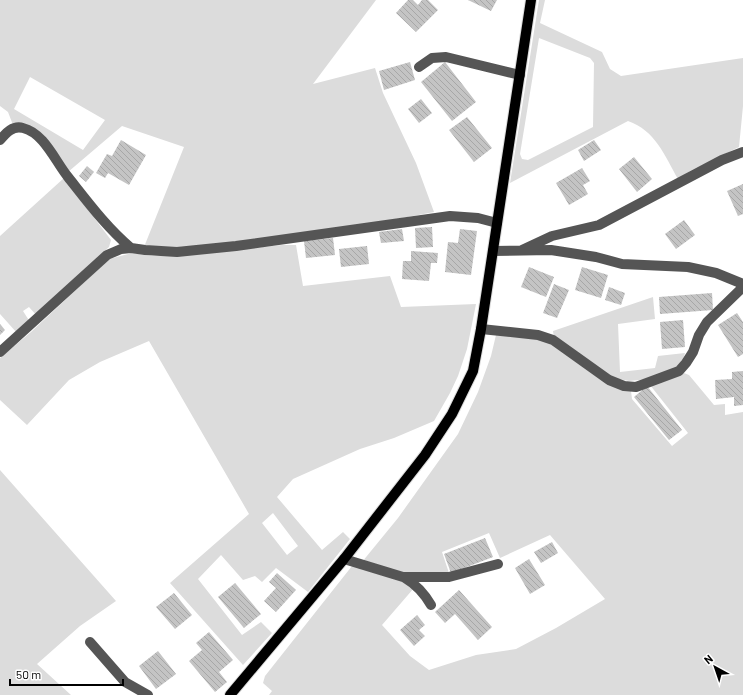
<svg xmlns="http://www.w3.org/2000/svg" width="743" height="695" font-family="Barlow,sans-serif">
	<defs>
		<pattern id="building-back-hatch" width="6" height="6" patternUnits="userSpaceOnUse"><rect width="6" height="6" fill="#c4c4c4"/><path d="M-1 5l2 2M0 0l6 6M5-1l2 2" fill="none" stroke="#a7a7a7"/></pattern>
	</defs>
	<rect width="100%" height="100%" fill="#fff"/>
	<!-- grass -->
	<path fill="#dcdcdc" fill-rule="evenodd" d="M0 0H376L313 84 375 68 383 93 416 163 434 212C389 221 344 227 298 233 247 241 196 249 144 247L184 147 122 126 68 172 44 139 13 125 8 112 0 106ZM30 77 105 120 83 150 14 109Z
		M539 0H545L540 23 602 52 610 69 621 76 743 58V106L739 147 690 171 678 179C665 156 655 130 628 121L510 183ZM539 38 590 58 594 63 593 127 528 160 522 159 520 154Z
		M64 178 111 240 109 247 37 316 29 307 23 311 30 322 17 333 0 314V236Z
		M282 245H296L303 286 390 276 401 307 476 304 467 349 458 376 450 393 434 421 394 438 360 449 293 479 277 497 322 550 343 532 350 539 308 592 276 568 262 582 255 576 243 580 221 555 198 579 242 635 261 622 272 633 243 665 170 583 249 514 149 341 100 362 69 380 27 425 0 400V358L31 332 109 259 132 253 152 256H180ZM273 513 298 546 287 555 262 523Z
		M653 297 655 319 618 324 620 372 655 368 658 356 685 353 682 363 670 371 649 379 629 381 609 377 554 338 553 331Z
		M496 335 539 339 557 346 631 391 632 399 672 446 688 433 650 385 684 373 689 375 714 405 725 404V415L743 412V695H269L272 691 263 683 265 676 352 566 397 578 414 588 382 625 410 656 429 670 476 655 516 649 556 628 605 599 550 535 500 558 489 533 442 552 449 573H398L362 562 398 518 458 434 478 392 491 356Z
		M0 470 116 601 80 626 37 664 71 695H0Z"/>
	<!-- building -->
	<path fill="url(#building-back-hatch)" d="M408 0H413L418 5 422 0H428L438 10 416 32 396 13Z
		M468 0H497L491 11Z
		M410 62 415 80 384 90 379 71Z
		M445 62 476 102 452 121 421 82Z
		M421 99 432 113 419 123 408 109Z
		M467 117 492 148 474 162 449 130Z
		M121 140 146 155 129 185 108 173 105 178 96 173 107 154 112 156Z
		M594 140 601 150 584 161 578 150Z
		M634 157 652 179 637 192 619 169Z
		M87 166 94 172 86 182 79 176Z
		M582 168 590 181 583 185 588 194 569 205 556 183Z
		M743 184V214L738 216 727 191Z
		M684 220 695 235 676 249 665 234Z
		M432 227 433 247 416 248 415 228Z
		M402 229 404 241 381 243 379 232Z
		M460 229 477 231 471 275 445 272 448 242 458 243Z
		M333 238 335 255 306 258 304 241Z
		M367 246 369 264 341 267 339 249Z
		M411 251 438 253 437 263H431L429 281 402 279 403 261H411Z
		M529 267 554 277 546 297 521 287Z
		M582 267 608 275 601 298 575 290Z
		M554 284 569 290 557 318 543 313Z
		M609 287 625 293 621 305 605 300Z
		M712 293 713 310 660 314 659 297Z
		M737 313 743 322V354L738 357 718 325Z
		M683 320 685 347 662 349 660 322Z
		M0 324 5 330 0 335Z
		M743 371V405L734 406V397L716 399 715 380 732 379V372Z
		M647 386 682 430 669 440 634 397Z
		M485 538 493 557 451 573 444 554Z
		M552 542 558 553 541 563 534 552Z
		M529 559 545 585 530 594 515 568Z
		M277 573 296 590 276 612 264 601 276 588 269 582Z
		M235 583 261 614 244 628 218 597Z
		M459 590 492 627 478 640 455 614 445 623 435 612Z
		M174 593 192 615 175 629 156 607Z
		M417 615 425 625 419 630 425 636 414 646 400 630Z
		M209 632 233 660 219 672 227 682 215 692 189 661 202 650 196 643Z
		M158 651 176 674 156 689 139 666Z"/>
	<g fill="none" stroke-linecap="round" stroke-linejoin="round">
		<defs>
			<path id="major" d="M230 695 344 559 425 455 452 414 473 371 481 329 531 0"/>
		</defs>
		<!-- major casing -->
		<use href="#major" stroke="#dbdbdb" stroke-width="12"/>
		<!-- minor -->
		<path stroke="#555" stroke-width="10" d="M419 67 432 58 446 57 520 75
			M0 140C6 133 13 125 23 128 44 133 55 161 68 177 87 201 107 228 131 248
			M522 250 552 236 599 225 722 160 743 152
			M493 251 551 250 596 257 622 264 688 267 716 273 743 284
			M481 329 538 335 553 340 609 380 624 386 636 387 679 371 686 363 693 352 699 335 707 322 743 287
			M0 352 107 255 121 249 131 248 145 250 177 252 236 246 450 216 478 218 497 223
			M344 559 403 577H449L498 564
			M405 578C417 585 424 593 431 605
			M90 642 125 682 148 695"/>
		<!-- major -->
		<use href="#major" stroke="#000" stroke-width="10"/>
	</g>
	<!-- north arrow -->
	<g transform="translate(715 667) rotate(320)" stroke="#ffffff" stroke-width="3" paint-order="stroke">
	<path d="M0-3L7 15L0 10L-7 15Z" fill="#000000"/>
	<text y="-6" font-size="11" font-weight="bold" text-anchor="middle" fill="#000000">N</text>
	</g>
	<!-- scale -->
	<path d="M10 679v6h113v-6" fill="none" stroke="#000000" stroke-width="2"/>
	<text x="16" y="679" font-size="12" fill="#000000" stroke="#ffffff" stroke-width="3" paint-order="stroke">50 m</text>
</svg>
